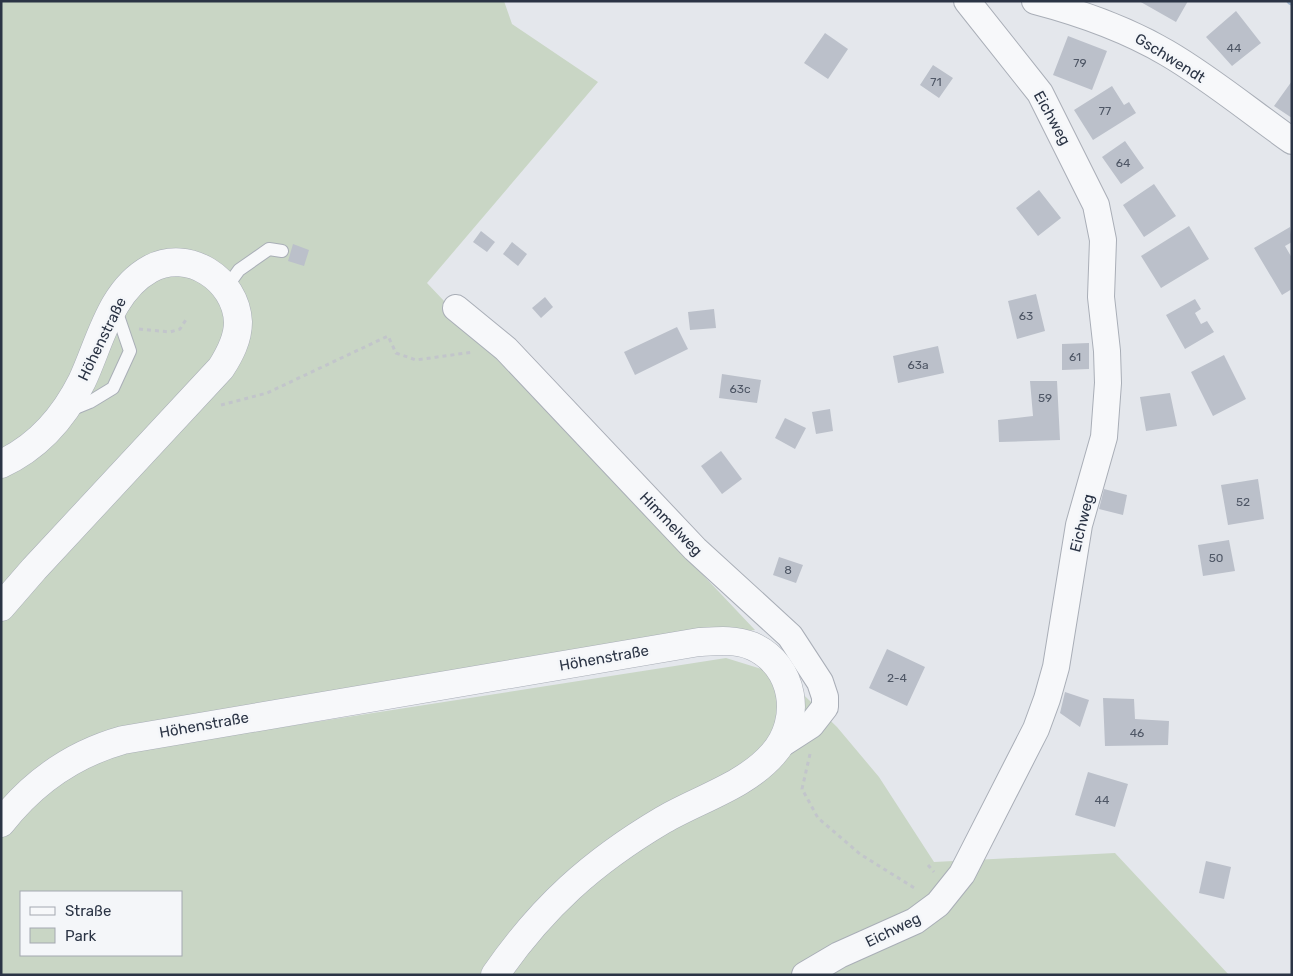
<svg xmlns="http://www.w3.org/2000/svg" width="1293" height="976" font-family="Rubik,sans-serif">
	<rect width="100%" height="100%" fill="#e4e7ec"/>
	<!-- green -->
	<path fill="#c9d6c5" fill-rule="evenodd" d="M1 1H504L512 24 598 82 427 283 755 630 632 644 213 738 726 658 784 676 837 727 879 777 934 862 1115 853 1229 975H1ZM21 892H181V955H21Z"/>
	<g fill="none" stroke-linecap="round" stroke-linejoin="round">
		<!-- stream -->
		<path stroke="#9fb4cc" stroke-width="7" d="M1290 1 1292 2"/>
	</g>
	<!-- building -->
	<path fill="#bbc0ca" d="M1139 1H1188L1176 22Z
		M1236 11 1261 43 1232 66 1206 37Z
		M825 33 848 49 828 79 804 63Z
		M1068 36 1107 51 1092 90 1053 75Z
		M933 65 953 78 939 98 920 85Z
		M1292 81V118L1274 106Z
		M1112 86 1124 105 1129 102 1136 113 1093 140 1074 110Z
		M1125 141 1144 168 1121 184 1102 157Z
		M1154 184 1176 216 1144 237 1123 205Z
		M1039 190 1061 218 1038 236 1016 208Z
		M1189 226 1209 259 1161 288 1141 256Z
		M1290 227 1292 242 1285 246 1292 258V289L1282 295 1254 248Z
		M481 231 495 242 487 252 473 242Z
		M512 242 527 254 518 266 503 254Z
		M293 244 309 250 304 266 288 261Z
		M1036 294 1045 331 1017 339 1008 301Z
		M545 297 553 307 541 318 532 308Z
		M1195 299 1201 309 1195 313 1201 324 1207 321 1214 332 1185 349 1166 315Z
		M714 309 716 328 690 330 688 312Z
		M677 327 688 349 635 375 624 352Z
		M1089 343V369L1062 370V344Z
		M938 346 944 373 898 383 893 356Z
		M1224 355 1246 399 1213 416 1191 372Z
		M722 374 761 380 757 403 719 398Z
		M1030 381H1057L1060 440 999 442 998 420 1033 416Z
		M1170 393 1177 426 1146 431 1140 397Z
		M830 409 833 431 816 434 812 412Z
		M785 418 806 428 795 449 775 438Z
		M721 451 742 479 722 494 701 466Z
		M1258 479 1264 519 1228 525 1221 485Z
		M1104 489 1127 495 1123 515 1099 509Z
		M1229 540 1235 571 1203 576 1198 545Z
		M779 557 803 565 796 583 773 575Z
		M887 649 925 667 907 706 869 688Z
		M1065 692 1089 700 1080 727 1060 713Z
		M1103 698 1134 699 1135 719 1169 721 1168 745 1105 746Z
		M1088 772 1128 784 1115 827 1075 815Z
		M1206 861 1231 867 1224 899 1199 893Z"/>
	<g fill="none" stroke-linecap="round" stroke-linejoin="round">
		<defs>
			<path id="service" d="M226 288 239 270 269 249 282 251
				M68 411 90 402 113 388 130 351 115 307"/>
			<path id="minor" d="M1035 1C1081 13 1126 29 1167 53 1210 78 1251 112 1292 141
				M456 308 506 349 695 549 790 636 820 682 825 697V707L811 725 780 745
				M805 975 839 955 915 921 938 904 962 874 1036 729 1047 699 1056 667 1079 525 1104 437 1108 383 1107 351 1101 297 1103 240 1096 205 1040 93 967 1"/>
			<path id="tertiary" d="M1 464C38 447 64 417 82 381 100 343 110 291 150 269 188 248 236 279 238 322 238 339 230 354 221 368L34 569 1 607
				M1 823C33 782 73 754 123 740L699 642C717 641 735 639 752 646 795 665 803 720 773 754 745 786 699 799 663 820 592 862 542 907 495 975"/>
		</defs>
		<!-- service casing -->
		<use href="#service" stroke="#a9aeb7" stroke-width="14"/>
		<!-- minor casing -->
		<use href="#minor" stroke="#a9aeb7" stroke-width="28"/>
		<!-- tertiary casing -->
		<use href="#tertiary" stroke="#a9aeb7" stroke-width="29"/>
		<!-- path -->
		<path stroke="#c2c5cb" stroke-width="3" stroke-dasharray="4 4" stroke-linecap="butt" d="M139 329 170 332 180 329 187 318
			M221 405 267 393 388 336 396 353 416 360 473 352
			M810 754 802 789 818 818 860 854 916 889
			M928 865 934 872"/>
		<!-- service -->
		<use href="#service" stroke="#f7f8fa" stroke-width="12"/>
		<!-- minor -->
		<use href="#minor" stroke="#f7f8fa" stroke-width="26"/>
		<!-- tertiary -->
		<use href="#tertiary" stroke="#f7f8fa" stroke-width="28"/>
	</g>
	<g text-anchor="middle" stroke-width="5" stroke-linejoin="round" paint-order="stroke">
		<!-- number labels -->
		<g font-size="12" fill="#4f5766">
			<text x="1234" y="52">44</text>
			<text x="1080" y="67">79</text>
			<text x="936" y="86">71</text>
			<text x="1105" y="115">77</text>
			<text x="1123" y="167">64</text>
			<text x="1026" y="320">63</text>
			<text x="1075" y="361">61</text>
			<text x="918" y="369">63a</text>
			<text x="740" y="393">63c</text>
			<text x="1045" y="402">59</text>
			<text x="1243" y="506">52</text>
			<text x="1216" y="562">50</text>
			<text x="788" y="574">8</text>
			<text x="897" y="682">2-4</text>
			<text x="1137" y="737">46</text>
			<text x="1102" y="804">44</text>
		</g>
		<!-- street labels -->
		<g font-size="15" fill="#2b3445" stroke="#f4f6f9">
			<text transform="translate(1170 58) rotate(32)" y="5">Gschwendt</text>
			<text transform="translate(1052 118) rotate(61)" y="5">Eichweg</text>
			<text transform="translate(102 339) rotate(-64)" y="5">Höhenstraße</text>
			<text transform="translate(1082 523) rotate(-76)" y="5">Eichweg</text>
			<text transform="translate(671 524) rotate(46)" y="5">Himmelweg</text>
			<text transform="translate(604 658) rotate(-10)" y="5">Höhenstraße</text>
			<text transform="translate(204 725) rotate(-10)" y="5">Höhenstraße</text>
			<text transform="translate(893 930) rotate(-26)" y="5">Eichweg</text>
		</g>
	</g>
	<!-- border -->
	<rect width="1293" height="976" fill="none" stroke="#2b3445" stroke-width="5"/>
	<!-- legend -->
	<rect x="20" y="891" width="162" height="65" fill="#f4f6f9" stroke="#a4a8b1"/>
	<rect x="30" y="907" width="25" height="8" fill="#f7f8fa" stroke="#a4a8b1"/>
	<text x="65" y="916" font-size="15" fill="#2b3445">Straße</text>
	<rect x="30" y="928" width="25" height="15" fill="#c9d6c5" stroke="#a4a8b1"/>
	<text x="65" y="941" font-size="15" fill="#2b3445">Park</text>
</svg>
